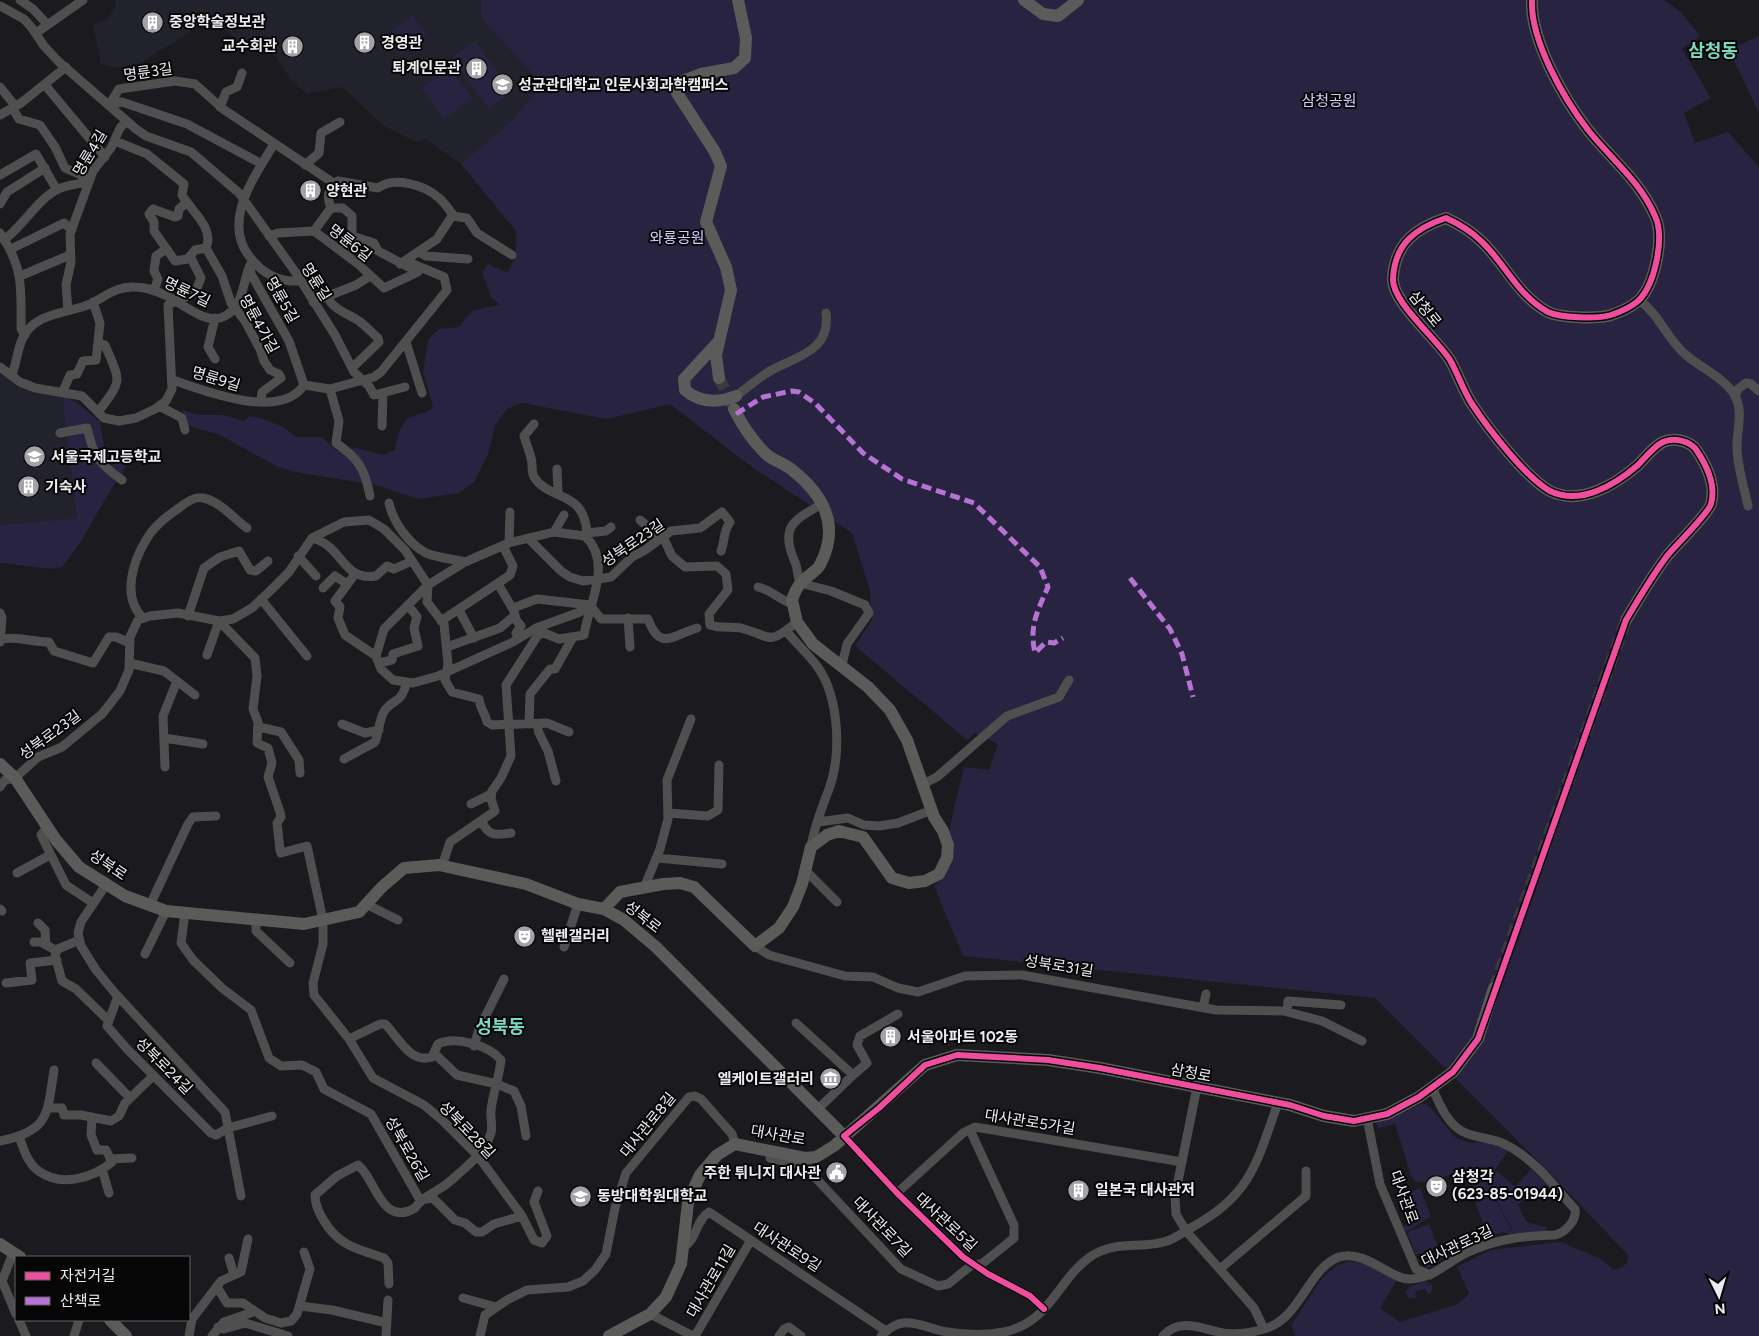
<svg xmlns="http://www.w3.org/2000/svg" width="1759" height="1336" font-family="Figtree,'Noto Sans KR',sans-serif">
	<rect width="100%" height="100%" fill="#1b1b1f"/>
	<!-- built -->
	<path fill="#22222c" d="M116 0H721L717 82 461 164 425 139 416 142 384 126 342 87 307 94 292 81 271 51 257 43 248 51 213 17 141 63 116 68 101 64 93 24 106 20 115 8Z
		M0 373 33 393 62 396 77 518 0 525Z"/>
	<!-- green -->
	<path fill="#272340" d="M481 0H1664L1680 11 1700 36 1682 49 1711 98 1684 113 1695 143 1728 132 1759 167V1336H1295L1291 1325C1308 1305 1325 1256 1358 1262 1371 1265 1385 1273 1398 1278L1380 1308 1400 1322 1458 1304 1469 1294 1457 1267 1491 1250 1561 1242 1599 1258 1614 1270 1624 1266 1628 1261V1255L1544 1167 1375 998 963 956 934 886C961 860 946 858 950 829 953 808 960 787 964 767L989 770 998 744 975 733 967 740 855 646 872 620 870 591 852 533 752 467 670 404 607 419 522 403 507 409 495 425 488 454 474 482 459 493 418 499 376 485 295 472 276 466 220 435 190 426 185 421 183 410 199 415H222L245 421 249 416C267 419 283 425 296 437H322L337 451 356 448 383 455 395 450C398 436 400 419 416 415 424 412 427 413 433 407L423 372 428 340 439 329 459 327 469 314 475 310 500 305 491 297 482 272 488 264 508 273 516 255V231L461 164 508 124 543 85 481 18Z
		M412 15 427 34 401 55 386 36Z
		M1759 36V110L1758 111 1729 50Z
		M475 41 512 92 489 109 452 58Z
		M449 67 472 98 444 119 421 88Z
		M62 396 75 401 100 422 107 465 129 462 110 491 80 543 62 567 52 569 0 563V525L77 518Z
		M1424 1103 1430 1107 1456 1138 1470 1143 1487 1142 1509 1149 1495 1170 1515 1187 1531 1169 1547 1185 1518 1204 1526 1222 1546 1227 1547 1232 1513 1235 1503 1232 1489 1236 1475 1203 1493 1196 1512 1230 1507 1232 1513 1230 1493 1195 1479 1200 1467 1169 1428 1182H1416L1411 1176 1395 1124 1378 1128 1376 1123Z
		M1420 1188 1431 1216 1406 1232 1403 1227 1407 1224 1397 1198Z
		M1429 1224 1438 1247 1416 1255 1407 1232Z
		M1441 1250H1443L1444 1257 1432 1267 1427 1268 1419 1259Z
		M1426 1281 1433 1286 1431 1293 1428 1294 1425 1288 1415 1292 1416 1298H1408L1406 1292 1409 1287Z"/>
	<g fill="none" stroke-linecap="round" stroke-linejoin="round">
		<!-- secondary-tunnel -->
		<path stroke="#3a3a3e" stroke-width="12" stroke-dasharray="12 6" stroke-linecap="butt" d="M719 378 733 407
			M1494 988 1626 620"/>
		<!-- street -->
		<path stroke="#4f4f4f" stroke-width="9" d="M20 0 33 9 47 24
			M0 6 24 19 32 28 44 46 59 62 136 129 146 136 191 152 239 193 296 273 335 335 354 372 369 386 374 395 405 387
			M36 33 83 0
			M45 85 105 157
			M0 87 13 103 14 111 19 119 40 125 55 147 65 168 81 175 88 182
			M109 105 119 89 175 81 195 84 223 109 335 184
			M109 105 122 102 187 124 262 164
			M220 107 226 92 237 87 242 73
			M0 115 21 103 66 67
			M115 141 147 154 184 184 182 195C191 211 215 228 206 248L195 250 188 259 175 261 154 231V222L149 214 153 209 175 217 178 216 179 209 187 202
			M274 144C253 179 218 226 255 263 267 276 283 282 300 281
			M305 165 319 153 321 133 340 122
			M0 175 36 154 57 190
			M0 204 7 192 45 168
			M331 208C326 195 328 191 338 181L378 188C394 176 425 185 439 198 445 203 449 210 454 216
			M0 233C24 268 21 288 21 329L25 335
			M269 236 278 233 314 231 358 264 384 288 418 272 378 251 374 243 352 236V216L343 208H331L314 231
			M4 240C23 226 38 199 58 189 67 185 79 184 88 182
			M206 248 222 276 231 303 245 321 260 349 264 361 270 370 279 374 281 378 262 392 261 402
			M11 249 64 223 72 230
			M419 252 426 256 468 259
			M400 264 437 239 452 216 467 218 477 233 512 255
			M250 265 251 274 289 341 304 385
			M20 276 70 255
			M154 291 158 279 154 271 156 256 166 249
			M327 296C333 310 347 313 359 321 366 326 372 333 378 338L379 342 352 368
			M1639 300C1659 314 1667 339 1686 355 1700 367 1726 379 1735 396 1744 412 1736 433 1737 449 1738 468 1744 488 1748 506
			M313 302 356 285 370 276
			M68 310 66 285 71 262 70 234 93 171 111 148 120 128 127 121
			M215 318 208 347 215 359
			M406 342 422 393
			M98 343 105 345C121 383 123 379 98 412
			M0 367 20 382 35 388 82 396 104 418 119 421 136 418 155 409 166 401 172 389 168 305 195 293 201 278 190 256
			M12 375C16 364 17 353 21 342 31 314 61 314 85 306 102 300 114 286 134 287 145 287 157 291 167 296 182 303 205 325 223 317 244 307 242 284 250 265
			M173 380C205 391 280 421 304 385
			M304 385 330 389 374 377 381 372 447 290 444 277 413 264
			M330 389 339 421 336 443C358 458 365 469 370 496
			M63 391 70 375 77 374 83 361 96 360 100 323 93 302
			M736 396C747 388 758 378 770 371 797 356 831 351 826 313
			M1735 397 1738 389 1746 383 1751 384 1759 391
			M159 406 182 418 185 430
			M534 424 524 436C526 443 529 450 531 458 533 464 531 472 534 477 550 502 584 489 587 533
			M382 426 383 394
			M60 433 87 428C94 457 97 462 122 480
			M557 469 558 493
			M389 503C393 522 409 544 426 553 438 558 453 559 465 562
			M822 504C794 520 780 526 794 560 798 567 797 576 800 583L831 591 865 605 869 613 847 644 842 665
			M640 520 665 541 672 556 685 567 717 566 726 574 728 590 709 614 710 625C721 629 731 626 741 628 773 637 767 646 797 622
			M554 532 564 515
			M585 536 587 533 606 531 611 527
			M312 538C344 546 341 581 376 576L387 566 394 569 412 561
			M528 538 561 571 570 577 583 581 598 579 611 577 632 557 645 550 671 531 700 528 722 512 730 522C723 531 725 541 721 551
			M509 543 510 512
			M298 556 316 576
			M355 574 335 601 340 607 338 618 345 635 376 656
			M498 584 514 611 516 620 521 626 516 633 518 639
			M758 587C774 591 777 599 793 604
			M323 588 335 576 347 584
			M261 599 307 656
			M590 605 601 619H648C660 652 673 635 697 628
			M513 608 537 599 590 605
			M459 610 474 638
			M0 613 2 618 0 642
			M188 616 204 568 220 557 239 551 250 570 256 571 268 561
			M143 618C122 598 132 563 146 540 153 527 167 516 179 508 185 503 195 496 203 498 221 502 233 518 247 528
			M628 618 630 647
			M441 621 510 575 513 566 503 546
			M786 631C796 643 808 654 817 666 839 696 842 754 829 789 822 808 814 827 811 847
			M1 639C20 636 31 642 49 642L54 651 93 663 109 637H116L130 643
			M447 647 500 628 515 615
			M207 655 219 621 255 658 257 676 253 709 258 722 257 743 268 748 272 763 268 777 280 812 281 817 277 823 280 850 281 853 307 846 323 920V944L313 983 314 995 349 1039 373 1078 424 1105 442 1120 478 1156 522 1216 534 1240 542 1243 547 1236 534 1202 538 1191
			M129 663 164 671 195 695
			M379 663 392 660 393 654 418 646 414 628 417 617 408 605
			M342 724 365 733 379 730
			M529 724 530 694 550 669H555L573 637
			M537 725 539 733 548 751 556 781
			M259 727 281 732 299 760 300 773
			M164 738 203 744
			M344 759 375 742C379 733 379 718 385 710 397 696 400 705 407 682
			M165 767 163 716 177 681
			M923 784 937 777 1007 716 1059 697 1069 680
			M0 787 5 780 15 778 38 757 62 747 102 714 120 691 129 670 130 637 138 620 150 616 178 613 219 621 233 619 252 608 271 590 289 572 312 538 344 522 369 520 384 529 405 550 428 585 427 602 444 624 448 664 445 680 452 692 479 699C480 708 485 713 487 722L492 725 547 723 569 732
			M471 804 491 794
			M668 813 708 816 718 810 719 765
			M482 822C489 837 496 835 511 833
			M818 822 848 818 864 825 879 826 898 823 932 810
			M48 826 41 835 66 885 93 903
			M657 858 722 864
			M442 866 450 842 495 811 491 799 492 791 501 778 511 756 506 685 538 635 544 633 559 639 584 635C589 604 613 562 585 536L554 532 509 543 465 562 428 585 384 629 376 656 381 669 393 680 413 683 438 676 513 642 536 628 580 612 590 605
			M805 870 837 902
			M17 873 50 855
			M107 883 81 922 78 933 81 946 96 970 114 992 225 1112 241 1196
			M644 888 660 849 668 819 667 780 691 719
			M366 904 398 920
			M150 905 188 824 193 817 216 816
			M0 909 2 911
			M185 913 181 943 193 960 222 988 251 1010 269 1058 281 1066 302 1065 316 1072 324 1089 371 1114 420 1200 433 1198 455 1220 465 1223 476 1232H482L494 1224 522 1216
			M256 921V931L290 963
			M38 923 45 930 46 945
			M79 940 58 949 55 955 62 981 76 989 109 1021
			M34 942H41L57 951
			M755 946 769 955 845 976 873 977 898 988 918 992 965 976 1022 975 1216 1010 1284 1011 1322 1021 1362 1041
			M564 947 578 904
			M145 954 166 911
			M6 983 32 980 30 963 57 960
			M118 996 107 1026 128 1050 211 1133 216 1135 228 1128 272 1116
			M1203 1007 1206 994
			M1287 1012 1288 1001 1341 1005
			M796 1023 853 1075 817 1110
			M349 1039 380 1024H385C399 1038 410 1064 432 1057L438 1044C455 1036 489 1045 501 1060 499 1078 493 1093 491 1110 490 1118 493 1125 491 1133 484 1154 464 1169 448 1183 437 1192 422 1196 415 1208 381 1228 375 1177 358 1165L337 1176 315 1195C315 1205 319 1213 324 1221 339 1246 358 1249 384 1258L388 1263 389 1284
			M474 1046 479 1029 504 979
			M434 1053 457 1075 497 1084 514 1091 521 1106 526 1136
			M96 1063 130 1098
			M853 1075 867 1063 857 1045 860 1036 898 1014
			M1197 1087 1175 1196 1176 1214 1186 1231 1254 1308 1264 1329
			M48 1108H62L64 1115H81L111 1121 119 1116 125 1103 153 1076
			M1367 1118 1380 1184 1416 1269 1430 1275
			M970 1130 1014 1225V1238L983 1263 975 1265
			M19 1136C23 1148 28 1165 40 1172 62 1187 93 1178 112 1162L106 1150H97L91 1135 92 1117
			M844 1136 897 1193 963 1257 988 1274 1030 1296 1044 1309
			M0 1141C50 1131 47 1114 54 1070
			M770 1158 807 1166
			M805 1158 810 1172 901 1269 938 1286 948 1284 973 1264
			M110 1159 132 1158
			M102 1169 109 1193
			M897 1193 963 1133 975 1127 1182 1162
			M684 1247C697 1239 696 1220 709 1212L886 1331
			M13 1253 2 1281 16 1314
			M229 1258 234 1275
			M1220 1269 1306 1196V1171
			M217 1287 227 1303H243L265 1318 281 1323 291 1321 297 1314 310 1269 304 1252
			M463 1298 496 1307
			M300 1306 332 1310 387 1323
			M650 1314 693 1336
			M19 1320 26 1336
			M218 1327 224 1329 245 1323 288 1336
			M74 1336 79 1320
			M189 1336 192 1319 221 1281 241 1272 248 1239
			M212 1336 224 1322 253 1312
			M386 1336 388 1300
			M480 1336 485 1315 507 1300 527 1290 568 1287 583 1281 595 1270 606 1254 615 1208 626 1173 689 1097 695 1096 701 1099 732 1134 735 1144
			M695 1336 751 1240
			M779 1336 784 1329 789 1327 801 1336
			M881 1336C904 1312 920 1327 947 1332 967 1335 984 1336 1004 1332 1051 1322 1058 1279 1090 1257 1116 1239 1142 1250 1167 1241 1176 1238 1185 1231 1194 1226 1252 1194 1257 1161 1278 1103
			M1163 1336C1180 1317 1202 1329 1223 1333 1237 1335 1250 1333 1264 1329 1301 1319 1308 1268 1339 1257 1365 1249 1390 1279 1409 1279 1432 1279 1445 1264 1464 1254 1494 1239 1522 1236 1555 1235 1566 1232 1577 1220 1575 1209 1556 1189 1541 1167 1518 1152 1496 1137 1491 1141 1468 1134 1449 1128 1439 1104 1432 1087"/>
		<!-- secondary -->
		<path stroke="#5b5b5a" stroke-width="12" d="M1024 0 1043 14 1058 16 1078 0
			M1532 0C1530 40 1564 99 1588 130 1611 159 1640 181 1655 216 1665 237 1655 285 1638 301 1631 307 1620 312 1611 315 1598 319 1560 318 1548 312 1517 295 1505 263 1481 241 1471 231 1459 224 1446 218 1416 228 1395 243 1393 278 1391 301 1436 338 1450 360 1458 374 1463 390 1472 404 1487 427 1526 478 1550 491 1580 506 1615 485 1638 465 1645 458 1654 446 1663 442 1674 437 1691 441 1697 451 1707 466 1716 486 1711 504 1708 514 1676 545 1667 556 1652 576 1639 598 1626 620
			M719 341 684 379 685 390C700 403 718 403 736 396
			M719 378 716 355 731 290 726 267 706 222 721 166 715 152 677 93V83L701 74 734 68 745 58 746 38 738 0
			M0 764 15 778 56 840 79 867 125 896 166 911 304 924 359 912 382 887 404 868 439 865 526 884 578 904 604 909 624 920 656 947 844 1136
			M604 909 620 892 663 884 680 883 694 887 755 946 779 928 793 907 802 884 811 847 827 835 839 831 863 837 892 878 909 883 925 881 939 874 947 858 948 845 943 831 934 817 907 740 890 710 868 687 813 644 797 622 792 600C794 594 797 587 801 583 806 576 816 572 820 565 841 525 823 494 791 469 783 463 772 460 765 453 752 440 742 425 734 409
			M0 1244 20 1257
			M110 1320 126 1336
			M609 1336 650 1314 666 1297 681 1264 688 1203 695 1186 700 1175 717 1155 735 1144 805 1158 816 1157 834 1146 925 1065 957 1055 1048 1060 1100 1068 1290 1105 1324 1116 1354 1121 1387 1114 1419 1097 1453 1072 1478 1039 1494 988"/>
		<!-- quiet -->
		<path stroke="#b673d3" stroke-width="5" stroke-dasharray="10 5" stroke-linecap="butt" d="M736 414 763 397 792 391 799 392 816 404 863 453 902 479 974 503 1040 567 1048 587C1037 612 1029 626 1035 653L1046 642 1054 643 1063 638
			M1130 578 1170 629 1182 654 1193 697"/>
		<defs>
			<path id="cycleway" d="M1044 1309 1030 1296 988 1274 963 1257 897 1193 844 1136 879 1108 925 1065 957 1055 1048 1060 1100 1068 1290 1105 1324 1116 1354 1121 1387 1114 1419 1097 1453 1072 1478 1039 1626 620C1639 598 1652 576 1667 556 1676 545 1708 514 1711 504 1716 486 1707 466 1697 451 1691 441 1674 437 1663 442 1654 446 1645 458 1638 465 1615 485 1580 506 1550 491 1526 478 1487 427 1472 404 1463 390 1458 374 1450 360 1436 338 1391 301 1393 278 1395 243 1416 228 1446 218 1459 224 1471 231 1481 241 1505 263 1517 295 1548 312 1560 318 1598 319 1611 315 1620 312 1631 307 1638 301 1655 285 1665 237 1655 216 1640 181 1611 159 1588 130 1564 99 1530 40 1532 0"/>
		</defs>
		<!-- cycleway casing -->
		<use href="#cycleway" stroke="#060607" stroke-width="9"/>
		<!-- cycleway -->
		<use href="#cycleway" stroke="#ef4d9e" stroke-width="6"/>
	</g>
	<!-- icons -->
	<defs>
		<symbol id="building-disc" viewBox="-11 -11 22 22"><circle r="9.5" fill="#a3a2a7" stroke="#060607"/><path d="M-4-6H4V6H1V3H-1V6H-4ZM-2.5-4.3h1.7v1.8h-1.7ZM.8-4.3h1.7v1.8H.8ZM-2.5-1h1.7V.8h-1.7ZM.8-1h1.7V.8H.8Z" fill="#fff"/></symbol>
		<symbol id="university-disc" viewBox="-11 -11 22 22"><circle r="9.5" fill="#a3a2a7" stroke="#060607"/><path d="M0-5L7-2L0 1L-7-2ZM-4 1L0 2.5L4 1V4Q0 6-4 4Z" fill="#fff"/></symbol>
		<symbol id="school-disc" viewBox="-11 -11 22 22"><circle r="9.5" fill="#a3a2a7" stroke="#060607"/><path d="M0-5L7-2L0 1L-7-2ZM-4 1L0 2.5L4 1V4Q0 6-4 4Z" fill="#fff"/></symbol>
		<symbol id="theatre-disc" viewBox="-11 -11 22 22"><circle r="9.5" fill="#a3a2a7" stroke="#060607"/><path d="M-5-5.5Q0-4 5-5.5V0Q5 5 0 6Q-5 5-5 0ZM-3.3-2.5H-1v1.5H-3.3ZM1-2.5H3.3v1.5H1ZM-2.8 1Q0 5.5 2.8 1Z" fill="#fff"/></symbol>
		<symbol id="museum-disc" viewBox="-11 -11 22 22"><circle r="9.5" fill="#a3a2a7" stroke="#060607"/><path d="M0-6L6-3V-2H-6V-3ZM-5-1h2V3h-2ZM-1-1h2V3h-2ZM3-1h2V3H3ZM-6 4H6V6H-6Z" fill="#fff"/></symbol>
		<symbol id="civic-disc" viewBox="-11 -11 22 22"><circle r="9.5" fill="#a3a2a7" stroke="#060607"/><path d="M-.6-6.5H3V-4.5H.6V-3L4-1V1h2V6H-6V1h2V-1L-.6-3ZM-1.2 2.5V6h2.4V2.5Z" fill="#fff"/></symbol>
	</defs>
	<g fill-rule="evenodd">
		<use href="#building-disc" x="140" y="10" width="25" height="25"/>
		<use href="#building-disc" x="352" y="30" width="25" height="25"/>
		<use href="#building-disc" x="280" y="34" width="25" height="25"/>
		<use href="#building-disc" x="464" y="56" width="25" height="25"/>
		<use href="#university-disc" x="490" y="72" width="25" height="25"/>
		<use href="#building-disc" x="298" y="178" width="25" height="25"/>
		<use href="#school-disc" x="22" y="444" width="25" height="25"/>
		<use href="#building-disc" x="16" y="474" width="25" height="25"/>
		<use href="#theatre-disc" x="512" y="924" width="25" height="25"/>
		<use href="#building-disc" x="878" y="1024" width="25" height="25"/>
		<use href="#museum-disc" x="818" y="1066" width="25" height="25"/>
		<use href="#civic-disc" x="824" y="1160" width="25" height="25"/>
		<use href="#theatre-disc" x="1424" y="1174" width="25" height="25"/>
		<use href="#building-disc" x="1066" y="1178" width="25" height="25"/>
		<use href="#university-disc" x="568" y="1184" width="25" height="25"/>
	</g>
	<g text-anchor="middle" stroke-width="4" stroke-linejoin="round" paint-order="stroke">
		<!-- poi labels -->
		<g font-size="15" font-weight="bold" fill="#ecebf0" stroke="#060607" text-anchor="start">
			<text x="169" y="27">중앙학술정보관</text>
			<text x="381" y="48">경영관</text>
			<text x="277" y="51" text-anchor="end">교수회관</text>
			<text x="461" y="73" text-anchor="end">퇴계인문관</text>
			<text x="518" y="90">성균관대학교 인문사회과학캠퍼스</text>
			<text x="326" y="196">양현관</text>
			<text x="51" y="462">서울국제고등학교</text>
			<text x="45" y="492">기숙사</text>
			<text x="541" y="941">헬렌갤러리</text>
			<text x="907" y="1042">서울아파트 102동</text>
			<text x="814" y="1084" text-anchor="end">엘케이트갤러리</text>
			<text x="821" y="1178" text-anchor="end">주한 튀니지 대사관</text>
			<text x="1452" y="1182">삼청각<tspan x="1452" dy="17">(623-85-01944)</tspan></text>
			<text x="1095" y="1195">일본국 대사관저</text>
			<text x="597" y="1201">동방대학원대학교</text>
		</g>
		<!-- street labels -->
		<g font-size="15" fill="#ecebf0" stroke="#060607">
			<text transform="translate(148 72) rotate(-8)" y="5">명륜3길</text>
			<text transform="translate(90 153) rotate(-59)" y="5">명륜4길</text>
			<text transform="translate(350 243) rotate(38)" y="5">명륜6길</text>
			<text transform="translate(316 282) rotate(58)" y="5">명륜길</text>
			<text transform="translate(187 292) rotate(25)" y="5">명륜7길</text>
			<text transform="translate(282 300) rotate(60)" y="5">명륜5길</text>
			<text transform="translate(1425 309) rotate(51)" y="5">삼청로</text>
			<text transform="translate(259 324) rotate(61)" y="5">명륜4가길</text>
			<text transform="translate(216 379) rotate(17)" y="5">명륜9길</text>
			<text transform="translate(633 543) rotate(-34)" y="5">성북로23길</text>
			<text transform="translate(50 735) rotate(-36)" y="5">성북로23길</text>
			<text transform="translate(108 865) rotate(34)" y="5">성북로</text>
			<text transform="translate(643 917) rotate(38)" y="5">성북로</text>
			<text transform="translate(1059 966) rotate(9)" y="5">성북로31길</text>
			<text transform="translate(164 1066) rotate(45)" y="5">성북로24길</text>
			<text transform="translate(1191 1073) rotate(11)" y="5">삼청로</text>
			<text transform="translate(1030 1122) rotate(9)" y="5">대사관로5가길</text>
			<text transform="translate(648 1125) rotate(-51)" y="5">대사관로8길</text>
			<text transform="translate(467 1130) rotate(46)" y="5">성북로28길</text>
			<text transform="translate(778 1135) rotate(10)" y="5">대사관로</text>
			<text transform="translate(407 1149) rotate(60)" y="5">성북로26길</text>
			<text transform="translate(1404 1197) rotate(70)" y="5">대사관로</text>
			<text transform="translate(946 1222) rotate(43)" y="5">대사관로5길</text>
			<text transform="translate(882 1227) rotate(46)" y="5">대사관로7길</text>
			<text transform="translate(1457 1246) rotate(-25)" y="5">대사관로3길</text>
			<text transform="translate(787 1247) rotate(33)" y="5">대사관로9길</text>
			<text transform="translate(711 1281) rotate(-60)" y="5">대사관로11길</text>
		</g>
		<!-- park labels -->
		<g font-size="15" fill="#d0ccfe" stroke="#060607">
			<text x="1329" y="106">삼청공원</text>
			<text x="677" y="243">와룡공원</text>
		</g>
		<!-- quarter labels -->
		<g font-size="18" font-weight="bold" fill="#7bd9bd" stroke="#060607">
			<text x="1713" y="57">삼청동</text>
			<text x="500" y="1033">성북동</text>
		</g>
	</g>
	<!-- legend -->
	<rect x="15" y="1256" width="175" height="65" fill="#060607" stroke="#626264"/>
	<rect x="25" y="1272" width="25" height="8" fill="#ef4d9e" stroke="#626264"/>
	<text x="60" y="1281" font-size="15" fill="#ecebf0">자전거길</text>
	<rect x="25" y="1297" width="25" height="8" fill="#b673d3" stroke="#626264"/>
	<text x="60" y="1306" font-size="15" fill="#ecebf0">산책로</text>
	<!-- north arrow -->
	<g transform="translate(1719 1296) rotate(175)" stroke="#060607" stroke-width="4" paint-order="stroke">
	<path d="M0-4L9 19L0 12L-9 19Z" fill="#ecebf0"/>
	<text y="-8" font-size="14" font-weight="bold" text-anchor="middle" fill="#ecebf0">N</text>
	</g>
</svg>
